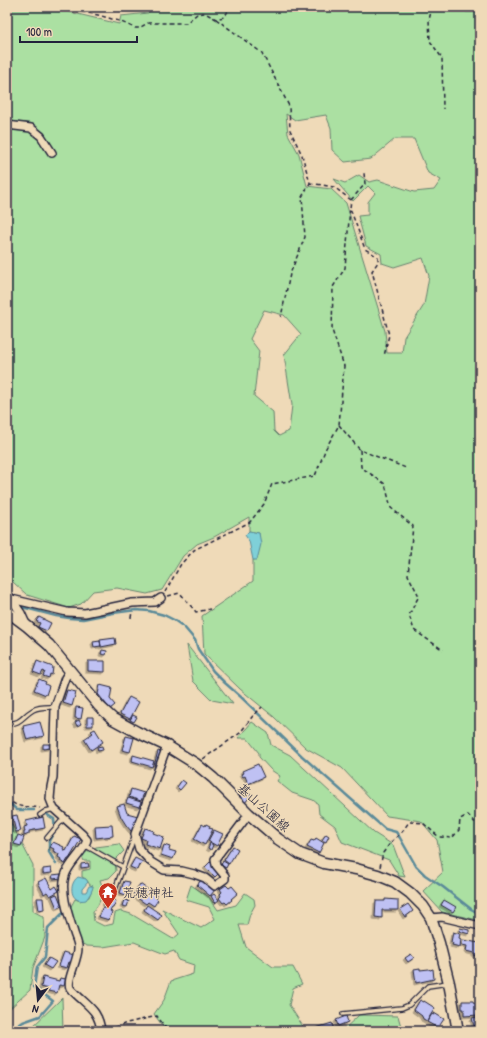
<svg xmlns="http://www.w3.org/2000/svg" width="487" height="1038" font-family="'Patrick Hand','Klee One',sans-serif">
	<defs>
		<filter id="shadow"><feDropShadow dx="-2" dy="2" stdDeviation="0" flood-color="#0004"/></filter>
	</defs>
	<rect width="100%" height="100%" fill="#efdab8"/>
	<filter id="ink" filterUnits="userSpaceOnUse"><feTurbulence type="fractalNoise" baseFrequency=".025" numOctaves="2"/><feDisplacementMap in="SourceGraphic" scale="8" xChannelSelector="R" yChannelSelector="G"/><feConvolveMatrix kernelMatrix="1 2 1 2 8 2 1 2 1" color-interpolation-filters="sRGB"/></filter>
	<g filter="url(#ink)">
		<!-- green -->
		<path fill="#abe0a2" stroke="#66816e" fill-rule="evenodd" d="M7 7H49L119 24 121 16 148 13V7H460L466 12H480V917L478 920 442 912 423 891 443 872 437 840 421 821 387 816 342 768 306 748 274 717 240 689 204 654 202 616 253 581V560L257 559 259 533 249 531V517L214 537 197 544 183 556 162 590 147 594 117 588 93 591 81 604 69 608 27 595 13 582 7 579ZM286 114 295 120 326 115 331 128 332 150 345 162 371 159 395 139H414L428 173 441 180 434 190 414 192 378 180 369 182 359 175 345 183 334 179 353 201 368 186 375 193 368 202V215L358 216 366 246 381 254 382 263 394 267 423 258 429 276 424 305 404 337 402 353H387L385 331 346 203 331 189 307 186 299 154 288 134ZM264 310 284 315 301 334 284 355 292 405 289 431 279 436 274 431 273 412 254 396 259 351 250 339Z
			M187 645 233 704 212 700 193 681Z
			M252 722 268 733 271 745 290 755 374 833 393 845 405 877 399 876 389 860 342 842 335 826 319 814 318 804 313 800 292 793 277 781 280 776 271 770 259 757V753L247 738H238Z
			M7 807 9 810 11 823 33 865V911L44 917 45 937 33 968 30 990 7 1011Z
			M119 844 124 851 115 860 116 871 109 878 100 880 104 891 98 905 93 912 94 921 104 926 113 924 115 913 121 911 131 914 173 939 179 934 162 909 201 928 215 919 209 907 186 900 191 885 209 897 218 910 236 905 245 893 254 899 255 905 250 914 247 925H239L246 947 273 967H293L302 984 293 988 289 1005 306 1031H166L154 1014 164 1000 171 981 193 974 194 965 179 960 174 951 165 954 134 942 103 947 87 946 80 943 69 910 75 899 80 901 89 897 93 886 90 885 86 879 82 877V871L90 869V861H84L81 855 96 847Z
			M62 998 63 1031H28Z
			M359 1015 398 1016 402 1030 403 1031H342Z"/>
		<!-- water -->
		<path fill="#7fd0d8" stroke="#5a8a99" d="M249 531 259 533 261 544 257 560H253L249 541 245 535Z
			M78 877 86 879 88 882 82 889V892H86L89 886H93C93 890 89 896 86 900 70 904 68 884 78 877Z"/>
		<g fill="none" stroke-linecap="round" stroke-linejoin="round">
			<!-- stream -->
			<path stroke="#5a8a99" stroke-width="2.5" d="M18 606 56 616 69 618 83 619 113 613 136 610 149 611 164 615 174 620 184 627 195 640 198 649 213 671 225 683 241 697 302 756 385 829 396 832 400 838 416 866 425 875 443 887 471 909 480 914
				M7 801 17 810H34
				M46 814 54 819 55 830 49 841V852L56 864
				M10 1031 23 1022 40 1016 53 1001 34 987 37 967 45 957 48 928 65 911"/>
		</g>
		<!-- building -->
		<path fill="#bfc1f3" stroke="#22223b" filter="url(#shadow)" d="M39 617 51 623 47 631 38 627 40 623 36 621Z
			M115 638 116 644 101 647 100 640Z
			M100 641 101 646 94 647 93 642Z
			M102 650 107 651 106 655 101 654Z
			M37 661 53 667 52 675 50 674 49 678 43 676 45 672 43 671 41 675 33 672Z
			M88 661H105V672L88 671Z
			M39 679 46 682 45 684 49 686 46 695 34 690Z
			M100 685 112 688 110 699 115 705 110 709 98 694Z
			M67 690 76 692 72 706 63 703Z
			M129 697 139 702 130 719 120 714Z
			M76 707 83 708 81 719 75 718Z
			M133 715 137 717 134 722 130 720Z
			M87 717H93V726H87Z
			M79 720 81 724 77 726 75 722Z
			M40 722 44 736 27 740 23 726Z
			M95 729 103 742 91 750 84 739 93 733 91 731Z
			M126 736 134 738 130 752 122 750Z
			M43 744H49L50 748 43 749Z
			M102 746 103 750 98 751 97 747Z
			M158 751 161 752 157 767 154 766Z
			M133 755 154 761 152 767 132 761Z
			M258 764 264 777 248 784 245 776 243 777 241 774 243 773 242 771Z
			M182 780 186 783 180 790 177 787Z
			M131 789 144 793 141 801 129 797Z
			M245 790 251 795 245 803 239 798Z
			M128 798 141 802 139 807 126 803Z
			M124 804 127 813 138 816 133 832 131 831 126 825 121 817 117 806Z
			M17 815 21 831 16 832 12 816Z
			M43 817 45 828 29 831V834L24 836V832H25L24 827 27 826 26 821Z
			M202 824 205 826 206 824 210 826 209 828 213 829 205 845 194 839Z
			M112 825 113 836 96 838 95 826Z
			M145 828 154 831 153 833 164 837 160 849 145 844 146 840 141 838Z
			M214 830 223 834 217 846 208 841Z
			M326 834 329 836 326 842 322 840Z
			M18 835 24 837 21 846 14 844Z
			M74 836 81 839 69 859H68L65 864 60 861 61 859 58 857 59 854 53 851 54 849 50 847 53 842 64 847 63 849 66 851Z
			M316 838 324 843 319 853 307 847 311 840 314 841Z
			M210 843 213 845 211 850 208 848Z
			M164 845 170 847 169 850 176 852 173 859 161 855Z
			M233 846 238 849 229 864 224 860Z
			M135 858 143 862 140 866 139 865 137 870 130 867Z
			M223 861 228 864 226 868 221 865Z
			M210 862 220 872 215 877 205 867Z
			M88 863 89 867 81 868V864Z
			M51 868 52 873 43 874V869Z
			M61 874 62 878 53 879 52 875Z
			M46 878 52 889 56 886 59 891 50 896 47 892 44 894 38 882Z
			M202 879 215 890 210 896 197 885Z
			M124 881 130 882 126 895 120 893Z
			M140 884 157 896 156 898 158 900 154 906 148 902 146 904 133 895Z
			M226 885 229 888 232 886 238 893 231 899 232 900 227 904 225 902 223 903 219 898 221 896 220 894 222 892 220 889Z
			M57 894 62 906 57 908 52 896Z
			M214 894 219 900 215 903 211 896Z
			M106 897 109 898V897L114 898V900L116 901 113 908H112L110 911 112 912 109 920 99 917 102 908 104 909 105 905H104Z
			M37 898H43L44 909 39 910Z
			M385 899 398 900V910H382V918L375 917 376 901H385Z
			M124 900 129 901 127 907 122 906Z
			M444 900 456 907 453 912 441 905Z
			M408 904 413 911 405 917 400 909Z
			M147 905 162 915 158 920 144 910Z
			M460 928 469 930V934L459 931Z
			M453 932 460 934 459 938 461 939 460 947 452 945 453 943 451 942Z
			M463 940 479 943 480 956 474 955V953L466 951 467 946 462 945Z
			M64 952 74 955 72 963 69 962 67 968 59 966Z
			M411 954 414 958 408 962 405 958Z
			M49 958 56 962 51 969 44 965Z
			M420 968V970L429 969 430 970 433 969 434 979 416 983 414 969Z
			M43 977 59 981 60 978 66 979 64 986 59 985 57 993 48 991 49 989 41 987Z
			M420 1000 424 1002V1001L435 1008 427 1021 423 1019V1018L422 1017V1016L414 1010Z
			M462 1001H473L474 1003H480V1017H479V1015L464 1016V1009H462Z
			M434 1013 444 1019 438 1028 427 1022 432 1014 434 1015Z
			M346 1016 348 1022 338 1026 336 1020Z
			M477 1017 480 1025 474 1026 472 1018Z
			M332 1023 334 1031H317L316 1028Z"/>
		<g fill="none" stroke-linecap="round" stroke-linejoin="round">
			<defs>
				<path id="lane" d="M7 724C23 723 21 717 33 710 40 706 47 707 55 707
					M40 815 46 811 54 809
					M47 838 64 818
					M86 846 123 867
					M113 895 135 835
					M343 1014 402 1008 409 1005 428 986 448 983"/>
				<path id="street" d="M7 125 31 128 41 136 52 153
					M10 597 21 613 26 624
					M7 598 67 612 85 613 132 603 155 602 161 598
					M70 670 65 678 55 707 53 777 51 787 50 799 54 809 82 834 87 840C83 854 69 862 65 876 60 892 69 917 74 933 75 937 78 942 78 947 79 959 66 979 70 988 72 991 76 994 79 997 91 1008 99 1013 101 1031
					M167 746 135 834 139 849 151 862 164 870 182 871 194 874 205 878 215 886 225 879V876L216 865 215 859 249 814
					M431 918 442 917 480 926"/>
				<path id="secondary" d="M7 611 27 626 49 645 99 706 113 719 137 732 167 746 196 764 213 778 249 814 278 839 300 854 324 863 356 869 378 875 395 882 410 893 423 906 431 918 439 943 449 983 458 1031"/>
			</defs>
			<!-- lane casing -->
			<use href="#lane" stroke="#22223b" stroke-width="6"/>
			<!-- street casing -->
			<use href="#street" stroke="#22223b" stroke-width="10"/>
			<!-- secondary casing -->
			<use href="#secondary" stroke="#22223b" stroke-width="13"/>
			<!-- path -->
			<path stroke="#22223b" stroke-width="1.5" stroke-dasharray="4 3" stroke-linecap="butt" d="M61 7 98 15 119 21 135 28H139L148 23H186L197 14 205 13 216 19 224 17 231 7
				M432 7 429 20 430 41 442 58 443 109
				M216 19 262 53 289 106 290 130 302 155 310 183 302 197 305 237 290 274 281 317
				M310 183 334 187 351 200 350 208 365 249 378 257V262L372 271 389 335 384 356
				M351 200 365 184 364 173
				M339 425 360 450 406 468
				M360 450 361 467 385 484 391 508 413 526 408 575 419 596 409 615 414 630 443 650
				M165 592 181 564 194 550 250 522 264 504 272 484 315 476 326 448 339 425 344 366 332 330 333 287 345 268 350 208
				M168 596 180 593 196 612 210 609
				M131 618 132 611
				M203 759 240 733 252 717 262 707
				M7 798C18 810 26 805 40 808
				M380 867 383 853 391 842 402 832 409 822 423 823 439 837 452 838 459 830 460 819 468 815 480 828
				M108 1030 127 1023 157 1016 168 1031"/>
			<!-- lane -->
			<use href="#lane" stroke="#efdab8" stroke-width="3.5"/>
			<!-- street -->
			<use href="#street" stroke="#efdab8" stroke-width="7"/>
			<!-- secondary -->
			<use href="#secondary" stroke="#efdab8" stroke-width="10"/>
		</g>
	</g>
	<!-- icons -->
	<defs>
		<symbol id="temple-pin" viewBox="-11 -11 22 30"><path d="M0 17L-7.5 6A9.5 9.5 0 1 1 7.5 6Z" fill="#c8321e" stroke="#efdab8"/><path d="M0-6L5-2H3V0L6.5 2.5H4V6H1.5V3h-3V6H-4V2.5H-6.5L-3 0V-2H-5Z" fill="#fff"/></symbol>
	</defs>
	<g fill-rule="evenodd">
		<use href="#temple-pin" x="97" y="881" width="22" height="30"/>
	</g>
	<g text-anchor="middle" stroke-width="3" stroke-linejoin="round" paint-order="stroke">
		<!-- street labels -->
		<g font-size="13" fill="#22223b" stroke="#efdab8">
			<text transform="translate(264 807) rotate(42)" y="5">基山公園線</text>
		</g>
		<!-- poi labels -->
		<g font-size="13" fill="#22223b" stroke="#efdab8" text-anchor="start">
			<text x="122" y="897">荒穂神社</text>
		</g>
	</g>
	<!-- margin -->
	<rect width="487" height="1038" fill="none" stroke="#efdab8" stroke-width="24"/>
	<rect x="12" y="12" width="463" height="1014" fill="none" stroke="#22223b" stroke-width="1.5" filter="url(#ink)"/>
	<!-- north arrow -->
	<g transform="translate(38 1000) rotate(196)" stroke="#efdab8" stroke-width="3" paint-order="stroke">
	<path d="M0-3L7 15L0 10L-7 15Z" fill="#22223b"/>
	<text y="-6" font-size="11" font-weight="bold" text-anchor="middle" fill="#22223b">N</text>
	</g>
	<!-- scale -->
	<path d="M20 36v6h117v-6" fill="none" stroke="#22223b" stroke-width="2"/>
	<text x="26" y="36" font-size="12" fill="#22223b" stroke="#efdab8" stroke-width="3" paint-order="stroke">100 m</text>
</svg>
